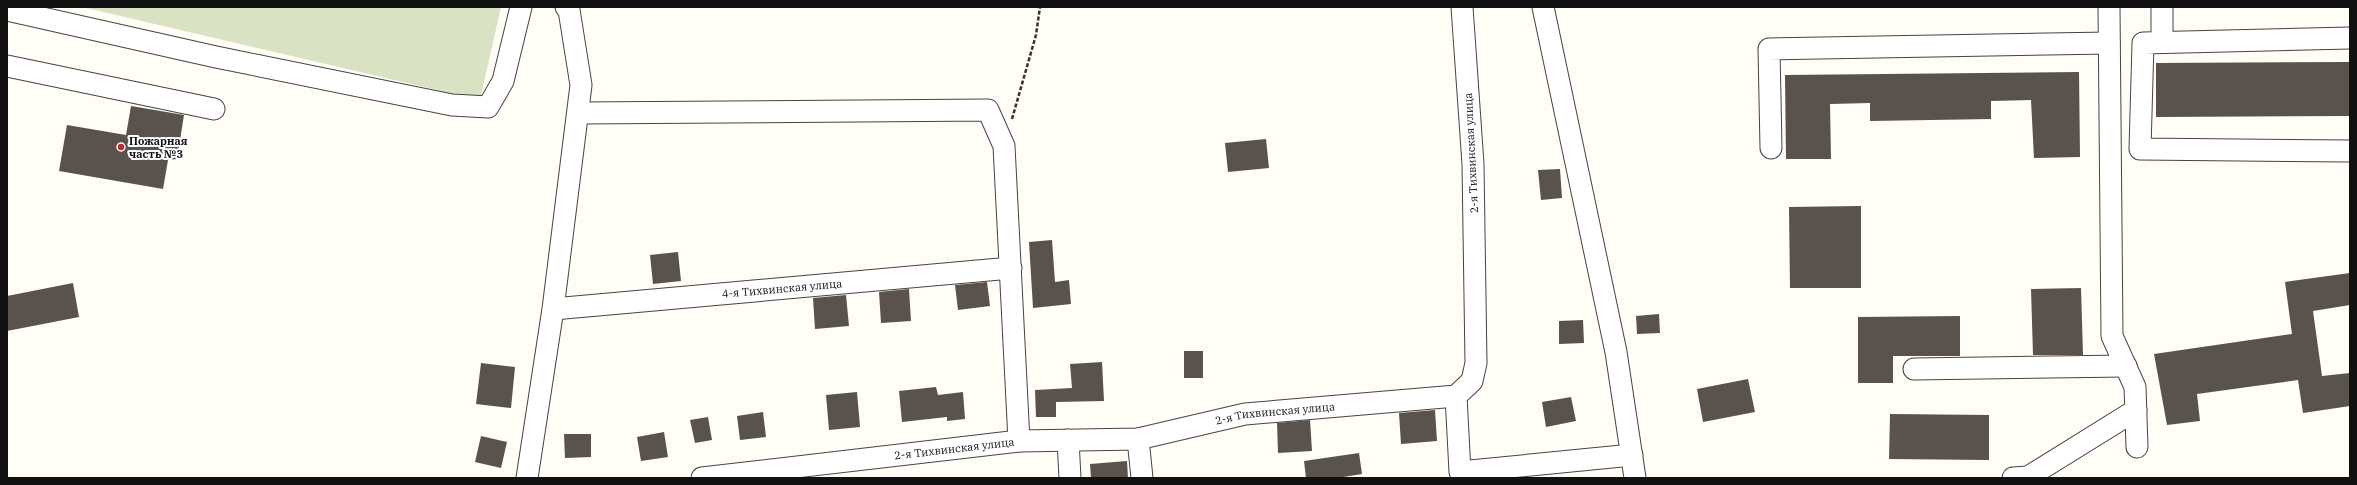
<svg xmlns="http://www.w3.org/2000/svg" width="2357" height="485" font-family="'IBM Plex Serif',serif">
	<rect width="100%" height="100%" fill="#fffdf5"/>
	<!-- cemetery -->
	<path fill="#d9e3c4" d="M82 7H501L480 100Z"/>
	<!-- building -->
	<path fill="#5a524d" d="M2350 62V116L2156 117V63Z
		M2079 72 2080 157 2034 158 2031 100 1991 101V119L1870 121V103L1830 104 1831 159H1786L1785 75Z
		M131 106 184 115 177 159 168 160 163 189 59 171 67 125 126 135Z
		M1266 139 1269 168 1228 172 1225 143Z
		M1560 169 1562 198 1541 200 1538 170Z
		M1861 206V288H1790L1789 207Z
		M1052 240 1055 282 1069 280 1071 304 1033 308 1029 242Z
		M678 252 681 281 653 284 650 255Z
		M2350 273V305L2313 311 2322 376 2350 373V406L2303 413 2298 380 2197 394 2200 421 2167 425 2154 354 2292 334 2285 282Z
		M987 282 990 306 958 310 955 285Z
		M73 283 79 317 7 331V296Z
		M2081 288 2083 355H2033L2031 289Z
		M909 289 911 321 881 323 879 292Z
		M846 295 849 326 815 329 813 298Z
		M1659 314 1660 333 1637 334 1636 316Z
		M1960 316V356H1893V383H1858V317Z
		M1583 320 1584 343 1559 344V321Z
		M1184 351H1203V378H1184Z
		M1102 362 1104 401 1056 402V417H1036L1035 390 1072 388 1070 364Z
		M481 363 515 367 511 408 476 404Z
		M1748 379 1755 412 1703 422 1697 389Z
		M936 387 938 395 963 392 965 419 947 421V417L902 422 899 391Z
		M857 392 860 427 829 430 826 395Z
		M1571 397 1576 421 1546 427 1542 402Z
		M1435 410 1437 441 1401 444 1399 413Z
		M763 412 766 437 740 440 737 416Z
		M1890 414 1989 415V460L1889 459Z
		M708 417 712 440 695 443 690 420Z
		M1310 420 1312 451 1278 453 1277 423Z
		M664 432 668 457 641 461 637 437Z
		M564 434H591V457L565 458Z
		M481 436 507 442 501 468 475 462Z
		M1359 453 1362 474 1337 478H1306L1304 461Z
		M1127 461 1128 478H1091L1090 464Z"/>
	<g fill="none" stroke-linecap="round" stroke-linejoin="round">
		<defs>
			<g id="minor">
				<path d="M1543 7 1616 352 1635 478"/>
				<path d="M2109 7 2112 336 2135 387 2137 447"/>
				<path d="M7 10 216 57 452 105 488 107 503 81 521 7"/>
				<path d="M2350 38 2143 43 2140 149 2350 151"/>
				<path d="M2162 42V7"/>
				<path d="M7 66 214 109"/>
				<path d="M578 113 988 110 1004 146 1019 441"/>
				<path d="M1771 148 1769 49 2109 43"/>
				<path id="s1" d="M553 309 1011 268"/>
				<path d="M1914 369 2126 366"/>
				<path d="M1456 396 1460 472 1632 455"/>
				<path d="M1138 439 1142 478"/>
				<path d="M1068 440 1070 478"/>
				<path d="M527 478 553 309 581 85 569 10 566 7"/>
				<path id="s2" d="M702 478 1019 441 1138 439 1245 414 1456 396 1472 381 1476 363 1473 164 1462 7"/>
				<path d="M2013 478 2028 477 2136 410"/>
			</g>
		</defs>
		<!-- minor casing -->
		<use href="#minor" stroke="#444" stroke-width="23"/>
		<!-- path -->
		<path stroke="#333" stroke-width="2.5" stroke-dasharray="4 2" stroke-linecap="butt" d="M1012 119 1036 35 1040 7"/>
		<!-- minor -->
		<use href="#minor" stroke="#fff" stroke-width="21"/>
	</g>
	<!-- markers -->
	<circle fill="#c4262e" stroke="#fff" stroke-width="1.5" cx="121" cy="147" r="4"/>
	<g text-anchor="middle" stroke-width="4" stroke-linejoin="round" paint-order="stroke">
		<!-- poi labels -->
		<g font-size="11" font-weight="bold" fill="#111" stroke="#fff" text-anchor="start">
			<text x="129" y="145">Пожарная<tspan x="129" dy="13">часть №3</tspan></text>
		</g>
		<!-- street labels -->
		<g font-size="11" fill="#111" stroke="#fff">
			<text transform="translate(1471 153) rotate(-93)" y="4">2-я Тихвинская улица</text>
			<text dy="4" stroke="none"><textPath href="#s1" startOffset="230">4-я Тихвинская улица</textPath></text>
			<text dy="4" stroke="none"><textPath href="#s2" startOffset="578">2-я Тихвинская улица</textPath></text>
			<text dy="4" stroke="none"><textPath href="#s2" startOffset="254">2-я Тихвинская улица</textPath></text>
		</g>
	</g>
	<!-- border -->
	<rect width="2357" height="485" fill="none" stroke="#111111" stroke-width="16"/>
</svg>
